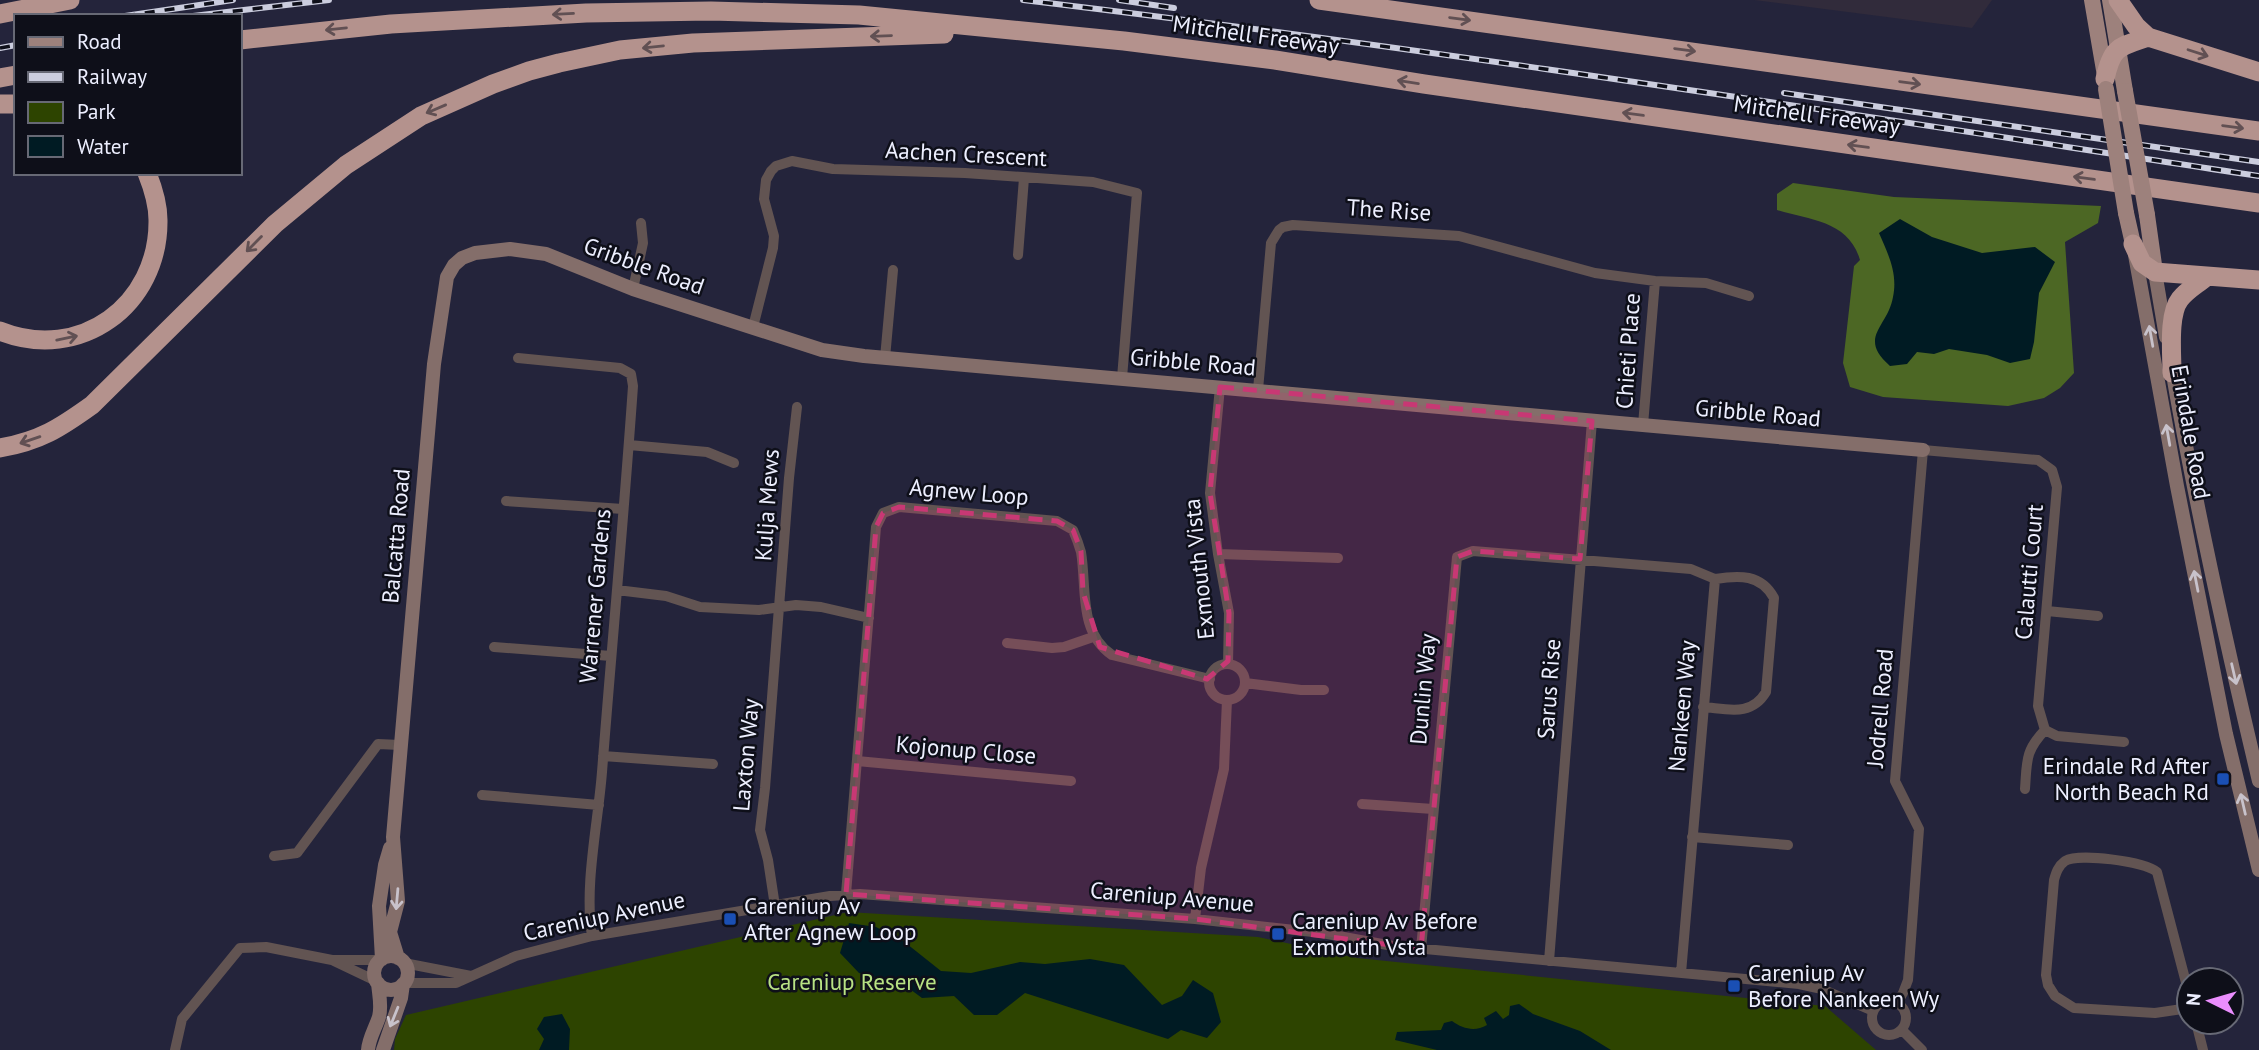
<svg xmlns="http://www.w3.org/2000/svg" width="2259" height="1050" font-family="'PT Sans',sans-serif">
	<rect width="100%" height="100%" fill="#24243b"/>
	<!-- industrial -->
	<path fill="#312b3b" d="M1754 0H1992L1972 28Z"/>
	<!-- green -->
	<path fill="#2d4400" d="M848 912 1258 937 1357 958 1825 1006 1876 1050H394L395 1039 406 1015Z"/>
	<!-- forest -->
	<path fill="#4c6724" d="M1793 183 1894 197 2101 206 2098 223 2065 242 2074 373 2060 388 2044 398 2008 406 1883 397 1850 387 1843 363 1854 266 1860 260C1849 221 1810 220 1777 210V194Z"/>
	<!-- water -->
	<path fill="#001b23" d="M1900 219 1932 237 1982 253 2035 247 2055 262 2039 293 2034 342 2030 359 2010 363 1987 355 1949 349 1934 354 1917 352 1907 364 1890 366C1857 337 1888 327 1893 297 1898 273 1888 254 1879 233Z
		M849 923 876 927 902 940 941 971 971 973 1020 962 1045 964 1090 959 1124 965 1162 1005 1182 996 1193 980 1213 993 1221 1022 1207 1038 1181 1030 1168 1039 1025 993 997 1015H974L954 996 922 998 903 984 859 973 840 953Z
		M1519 1004 1533 1014 1580 1031 1611 1050H1437L1395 1040 1397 1032 1441 1030 1444 1023 1452 1021C1463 1029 1475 1032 1487 1025L1484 1018 1496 1011 1503 1019 1509 1015 1510 1006Z
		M562 1014 570 1029 569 1050H539L544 1039 537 1029 544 1017Z"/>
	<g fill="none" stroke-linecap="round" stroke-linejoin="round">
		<!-- street -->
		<path stroke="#625452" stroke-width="10" d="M1018 255 1024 178
			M633 289 643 243 641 223
			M753 327 773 248 774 236 764 199 766 180 771 171 776 166 792 161 833 169 965 173 1093 182 1137 193 1122 378
			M518 358 620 368 631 374 633 386C624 515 612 644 602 772 598 824 584 885 592 936
			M885 358 893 270
			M1220 387 1210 493 1218 554 1229 613 1228 664
			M1258 390 1271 243 1279 230 1283 227 1293 225 1459 236 1595 273 1655 281 1706 283 1749 296
			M1643 425 1655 281
			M629 445 707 452 734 463
			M506 501 623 509
			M1218 554 1338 558
			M617 590 666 596 700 607 759 610 796 605 821 607 869 618
			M2047 611 2098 616
			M1007 643 1052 648 1064 647 1093 637
			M494 647 611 656
			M1209 682a18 18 0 1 1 36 0a18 18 0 1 1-36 0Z
			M1245 683 1301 690H1324
			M1703 707C1728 709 1751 717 1766 692L1774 598C1761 574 1739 575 1715 579
			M603 756 713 764
			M857 761 1071 781
			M2025 789C2027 761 2025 751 2045 730
			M482 795 599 805
			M1362 804 1433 809
			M1692 837 1788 845
			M274 856 297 853 378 744 400 745
			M846 894 876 527 883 513 899 507 1057 521 1073 530C1076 537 1079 545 1081 552 1087 587 1078 632 1112 655L1210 679
			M775 906 768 860 760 830 765 788 789 478 797 407
			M1195 919 1201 868 1224 769 1227 700
			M1421 949 1457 557 1473 551 1691 569 1715 579 1681 973
			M334 961 376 981
			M1549 961 1592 421
			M404 963 471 976
			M404 983H456L516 956 592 936 830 896 860 894 1195 919 1322 933 1393 946 1799 984 1822 989 1873 1011
			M2189 994 2157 872C2144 861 2079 853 2065 861 2058 866 2056 873 2054 880L2046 975 2048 985 2055 996 2074 1008 2155 1013 2189 1008
			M1872 1018a17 17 0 1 1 34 0a17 17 0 1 1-34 0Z
			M1897 1003 1903 993 1908 980 1919 829 1895 781 1923 450 2038 460 2052 470 2057 487 2038 706 2045 730 2057 736 2124 742
			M2196 1022 2203 1050
			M1902 1030 1922 1050
			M175 1050 182 1019 240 948 266 947 332 960H381"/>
		<!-- secondary -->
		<path stroke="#846e6a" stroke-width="14" d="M2135 255 2177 486 2226 734 2259 870
			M2155 272 2166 337
			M2171 363C2195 504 2226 643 2259 781
			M374 973a17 17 0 1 1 34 0a17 17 0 1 1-34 0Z
			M398 958 390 932 398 901 393 837 434 364 447 277 454 265 462 258 475 253 510 249 546 254 633 289 822 350 864 356 1923 450
			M382 959 379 906 385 865 390 848
			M368 1050C369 1038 375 1029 379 1017 382 1006 379 995 378 983
			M383 1050 401 998 403 984"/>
		<!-- primary -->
		<path stroke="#9d817c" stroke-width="16" d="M2092 0 2105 76
			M2110 0 2125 91
			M2126 213 2133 244
			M2147 215 2155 272"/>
		<!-- highway -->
		<path stroke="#b4928d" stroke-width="19" d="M1319 0 2259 131
			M2118 0 2136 26 2148 37 2259 72
			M0 14 70 0
			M240 40 391 24 586 13 711 11 859 15 1124 41 1275 60 1424 84 2259 203
			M0 78 16 75
			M2105 79C2112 46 2119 47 2148 37
			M0 104H16
			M2133 244 2142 263 2155 272 2259 280
			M0 331C80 363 159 305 158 220 158 204 153 188 147 173
			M2172 373C2172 353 2168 314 2180 299 2187 290 2198 284 2206 277
			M0 448C40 441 60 428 92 405L275 224 346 165 421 116 493 84 529 71 559 63 620 50 693 43 944 34"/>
		<defs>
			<path id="rail" d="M1023 0C1437 49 1848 114 2259 176
				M1119 0 1174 8
				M125 16 233 0
				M193 16 329 0
				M0 48 16 45
				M1784 93 2259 162"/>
		</defs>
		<!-- rail casing -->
		<use href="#rail" stroke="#cbcdde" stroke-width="6"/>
		<!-- rail -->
		<use href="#rail" stroke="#0e0f19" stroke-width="3.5" stroke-dasharray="10" stroke-linecap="butt"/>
		<!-- primary-bridge -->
		<path stroke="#9d817c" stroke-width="16" d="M2106 89 2126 213
			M2125 91 2147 215"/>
	</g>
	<!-- one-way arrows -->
	<defs><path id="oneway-shaft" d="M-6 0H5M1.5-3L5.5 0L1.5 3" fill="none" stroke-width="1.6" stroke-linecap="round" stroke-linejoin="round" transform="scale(1.75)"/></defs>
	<g stroke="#615053">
		<use href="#oneway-shaft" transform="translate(563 14) rotate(177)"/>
		<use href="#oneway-shaft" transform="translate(1460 19) rotate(8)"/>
		<use href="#oneway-shaft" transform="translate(336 29) rotate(174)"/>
		<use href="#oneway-shaft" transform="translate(881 36) rotate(178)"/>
		<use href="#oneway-shaft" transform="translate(653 47) rotate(174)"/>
		<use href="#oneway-shaft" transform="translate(1685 50) rotate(8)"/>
		<use href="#oneway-shaft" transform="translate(2198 53) rotate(18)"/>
		<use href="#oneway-shaft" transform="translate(1408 82) rotate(-171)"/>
		<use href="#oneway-shaft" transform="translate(1910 83) rotate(8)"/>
		<use href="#oneway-shaft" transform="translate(436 109) rotate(157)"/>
		<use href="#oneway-shaft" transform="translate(1633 114) rotate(-172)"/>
		<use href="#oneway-shaft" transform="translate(2233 127) rotate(8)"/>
		<use href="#oneway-shaft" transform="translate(1858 146) rotate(-172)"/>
		<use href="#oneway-shaft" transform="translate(2084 178) rotate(-172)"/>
		<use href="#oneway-shaft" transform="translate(254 244) rotate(135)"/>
		<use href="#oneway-shaft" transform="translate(67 338) rotate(-12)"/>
		<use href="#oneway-shaft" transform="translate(30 440) rotate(161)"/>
	</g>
	<g stroke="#c8c2cb">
		<use href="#oneway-shaft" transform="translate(2151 336) rotate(-100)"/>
		<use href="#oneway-shaft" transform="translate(2168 435) rotate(-100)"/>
		<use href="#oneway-shaft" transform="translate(2196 581) rotate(-101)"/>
		<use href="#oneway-shaft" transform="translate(2234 674) rotate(77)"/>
		<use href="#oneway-shaft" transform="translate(2243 804) rotate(-103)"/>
		<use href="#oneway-shaft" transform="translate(397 899) rotate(95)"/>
		<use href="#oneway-shaft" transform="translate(394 1017) rotate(112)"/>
	</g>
	<!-- marked area -->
	<path fill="#c83874" fill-opacity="0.2" stroke="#c83874" stroke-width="5" stroke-dasharray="14 9" stroke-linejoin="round" d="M1220 387 1592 421 1580 559 1473 551 1457 557 1421 949 1195 919 846 894 876 527 883 513 899 507 1057 521 1073 530 1081 551 1083 592 1100 647 1207 679 1228 661 1229 613 1210 493Z"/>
	<!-- markers -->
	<g fill="#1a4fb4" stroke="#0e0f19" stroke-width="2.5">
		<rect x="2216" y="772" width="14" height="14" rx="3.5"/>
		<rect x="723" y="912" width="14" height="14" rx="3.5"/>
		<rect x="1271" y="927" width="14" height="14" rx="3.5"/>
		<rect x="1727" y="979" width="14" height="14" rx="3.5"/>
	</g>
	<g text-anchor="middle" stroke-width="5" stroke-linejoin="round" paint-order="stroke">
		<!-- street labels -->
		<g font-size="23" fill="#edefff" stroke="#0e0f19">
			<text transform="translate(1256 35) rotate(8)" y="8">Mitchell Freeway</text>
			<text transform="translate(1817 115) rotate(8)" y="8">Mitchell Freeway</text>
			<text transform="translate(966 154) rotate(3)" y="8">Aachen Crescent</text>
			<text transform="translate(1389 210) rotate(4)" y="8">The Rise</text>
			<text transform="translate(644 266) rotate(20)" y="8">Gribble Road</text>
			<text transform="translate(1628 351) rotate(-86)" y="8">Chieti Place</text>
			<text transform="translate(1193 362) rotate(5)" y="8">Gribble Road</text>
			<text transform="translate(1758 413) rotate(5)" y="8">Gribble Road</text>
			<text transform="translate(2191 432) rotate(80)" y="8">Erindale Road</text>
			<text transform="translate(969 492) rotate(5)" y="8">Agnew Loop</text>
			<text transform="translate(767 505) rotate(-86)" y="8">Kulja Mews</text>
			<text transform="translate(396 536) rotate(-85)" y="8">Balcatta Road</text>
			<text transform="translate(1199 569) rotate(-96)" y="8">Exmouth Vista</text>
			<text transform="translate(2029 572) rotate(-85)" y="8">Calautti Court</text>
			<text transform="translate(595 596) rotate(-85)" y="8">Warrener Gardens</text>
			<text transform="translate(1423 689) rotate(-85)" y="8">Dunlin Way</text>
			<text transform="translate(1549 689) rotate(-86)" y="8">Sarus Rise</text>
			<text transform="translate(1682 706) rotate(-85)" y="8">Nankeen Way</text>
			<text transform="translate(1880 708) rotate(-85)" y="8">Jodrell Road</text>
			<text transform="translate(966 750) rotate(5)" y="8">Kojonup Close</text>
			<text transform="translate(746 755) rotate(-85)" y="8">Laxton Way</text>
			<text transform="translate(1172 897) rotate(5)" y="8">Careniup Avenue</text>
			<text transform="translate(604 916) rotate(-12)" y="8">Careniup Avenue</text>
		</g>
		<!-- poi labels -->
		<g font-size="23" fill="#edefff" stroke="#0e0f19" text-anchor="start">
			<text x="2209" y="774" text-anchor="end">Erindale Rd After<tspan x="2209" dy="26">North Beach Rd</tspan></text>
			<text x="744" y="914">Careniup Av<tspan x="744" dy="26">After Agnew Loop</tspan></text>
			<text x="1292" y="929">Careniup Av Before<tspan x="1292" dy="26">Exmouth Vsta</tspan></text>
			<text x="1748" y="981">Careniup Av<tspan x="1748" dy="26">Before Nankeen Wy</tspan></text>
		</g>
		<!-- park labels -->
		<g font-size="23" fill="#b9e284" stroke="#0e0f19">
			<text x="852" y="990">Careniup Reserve</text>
		</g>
	</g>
	<!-- legend -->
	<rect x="14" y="14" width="228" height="161" fill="#0e0f19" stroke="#676975" stroke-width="2"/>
	<rect x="28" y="37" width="35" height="10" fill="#9d817c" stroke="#676975" stroke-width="2"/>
	<text x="77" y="49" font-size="21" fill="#edefff">Road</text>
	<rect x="28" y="72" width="35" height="10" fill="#cbcdde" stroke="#676975" stroke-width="2"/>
	<text x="77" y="84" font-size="21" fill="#edefff">Railway</text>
	<rect x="28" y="102" width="35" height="21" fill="#2d4400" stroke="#676975" stroke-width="2"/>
	<text x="77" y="119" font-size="21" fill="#edefff">Park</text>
	<rect x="28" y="136" width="35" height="21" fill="#001b23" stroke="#676975" stroke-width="2"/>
	<text x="77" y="154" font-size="21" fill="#edefff">Water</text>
	<!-- north arrow -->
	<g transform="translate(2210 1001) rotate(275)"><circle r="33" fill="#0e0f19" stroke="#676975" stroke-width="2"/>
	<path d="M0-5L12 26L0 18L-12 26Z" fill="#ea8dfd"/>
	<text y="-10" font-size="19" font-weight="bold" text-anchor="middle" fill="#edefff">N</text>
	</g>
</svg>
